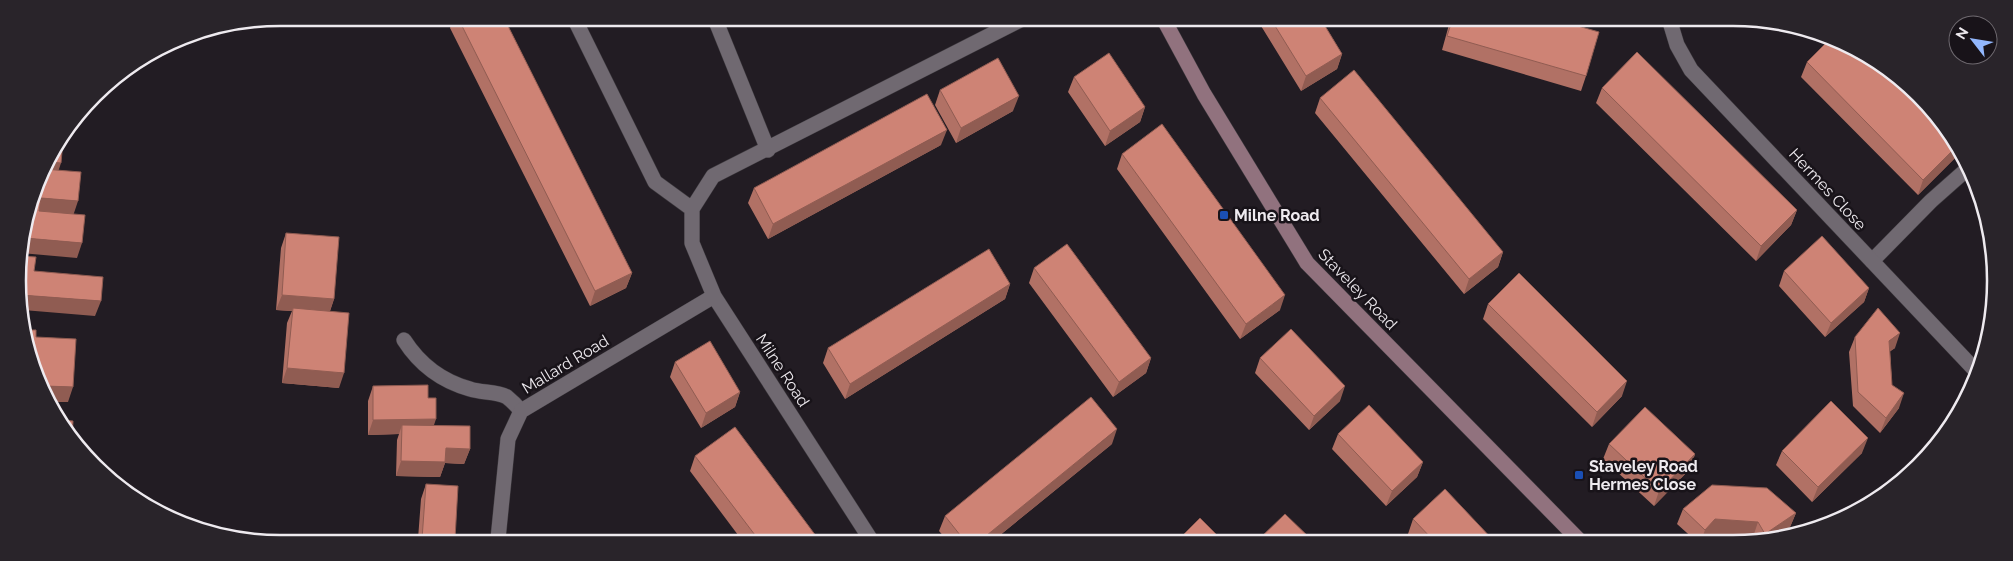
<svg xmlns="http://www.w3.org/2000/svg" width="2013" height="561" font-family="Raleway,sans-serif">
	<rect width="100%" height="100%" fill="#221c23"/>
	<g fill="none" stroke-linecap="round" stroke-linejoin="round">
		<defs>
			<path id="lane" d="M1872 261 1931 201 1966 170
				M404 340C420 365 441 381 470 389 481 393 498 391 507 397 512 401 517 406 521 411"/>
			<path id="street" d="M574 18 655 182 692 209
				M715 19 768 150
				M1670 22 1677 45 1691 70 1976 371
				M498 539 508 439 521 411 714 296
				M871 540 714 296 692 243V209L713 176 1020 20"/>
			<path id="secondary" d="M1164 20 1204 94 1307 263 1580 541"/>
		</defs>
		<!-- lane casing -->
		<use href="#lane" stroke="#3d393e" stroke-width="16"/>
		<!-- street casing -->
		<use href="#street" stroke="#3d393e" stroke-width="16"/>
		<!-- secondary casing -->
		<use href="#secondary" stroke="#3d393e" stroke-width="16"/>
		<!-- lane -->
		<use href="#lane" stroke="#706971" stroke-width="15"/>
		<!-- street -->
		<use href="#street" stroke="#706971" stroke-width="15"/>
		<!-- secondary -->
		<use href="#secondary" stroke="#91727e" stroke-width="15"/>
	</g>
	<!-- wall -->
	<path fill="#b17165" d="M454 18H504L632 273 626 288 590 306 450 28Z
		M847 19H859L849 24Z
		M1258 21H1322L1342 54 1337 69 1301 91Z
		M1450 21 1564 22 1586 76 1581 91 1442 50Z
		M1807 62 1957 156 1918 195 1801 77Z
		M1074 77 1145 107 1140 122 1105 146 1068 92Z
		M1602 88 1797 210 1791 225 1756 261 1596 103Z
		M940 90 1013 111 956 143 935 105Z
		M1320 98 1503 252 1498 267 1464 294 1315 113Z
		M941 145 768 239 748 203 754 188Z
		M1122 154 1280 310 1240 339 1117 169Z
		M286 233 334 299 330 311 339 388 282 383 287 323 292 311 276 310 281 248Z
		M1034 268 1151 358 1146 373 1113 397 1029 283Z
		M1784 271 1869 288 1864 302 1825 337 1779 286Z
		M1010 284 1005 299 845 399 823 363 828 348Z
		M1488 304 1622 396 1592 427 1483 319Z
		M1855 337 1895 348 1890 351 1892 385 1899 408 1880 433 1853 406 1849 352Z
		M1260 358 1340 401 1309 430 1255 373Z
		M675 362 740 392 735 407 701 428 670 377Z
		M373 386 428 398 434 426 470 449 464 464 445 463 440 477 396 476 397 440 399 434 368 435V401Z
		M1338 434 1423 462 1417 477 1386 506 1332 449Z
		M1112 444 994 540H947L939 531 945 516Z
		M1609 444 1695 454 1690 469 1654 506 1603 459Z
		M1782 451 1862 453 1812 502 1776 465Z
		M695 456 819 540 741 539 690 471Z
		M426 484 455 539H418L421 499Z
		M1683 509 1796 513 1790 527 1767 541H1755L1753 537 1710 534 1703 541H1696L1677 524Z
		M1413 519 1494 541H1415L1408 534Z"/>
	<!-- shaded-wall -->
	<path fill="#905c52" d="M851 19H859L849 24Z
		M1342 54 1337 69 1301 91 1306 76Z
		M1019 96 1013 111 956 143 961 128Z
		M1145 107 1140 122 1105 146 1110 131Z
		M947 130 941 145 768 239 773 224Z
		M1956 147 1958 151 1957 156 1918 195 1923 180Z
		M47 162 61 163 56 178 41 176 45 164Z
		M41 198 78 201 73 216 35 213Z
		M1797 210 1791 225 1756 261 1761 246Z
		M25 238 82 243 77 258 21 253Z
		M1503 252 1498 267 1464 294 1469 279Z
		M632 273 626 288 590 306 595 291Z
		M1010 284 1005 299 845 399 850 384Z
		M1869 288 1864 302 1825 337 1831 323Z
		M21 295 101 301 95 316 23 310Z
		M282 295 334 299 329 314 293 308 292 311 276 310Z
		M1285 295 1280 310 1240 339 1246 324Z
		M1900 333 1895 348 1884 356 1889 341Z
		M1151 358 1146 373 1113 397 1119 382Z
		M287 368 344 373 339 388 282 383Z
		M1627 381 1622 396 1592 427 1597 412Z
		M45 386 73 387 68 402H53Z
		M1345 386 1340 401 1309 430 1314 416Z
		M740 392 735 407 701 428 706 413Z
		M1904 393 1899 408 1880 433 1886 418Z
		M436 419 431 434 402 425 399 434 368 435 373 420Z
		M1117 429 1112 444 994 540H981Z
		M1868 438 1862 453 1812 502 1818 487Z
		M446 448 470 449 464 464 445 463 440 477 396 476 401 461Z
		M1695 454 1690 469 1654 506 1659 491Z
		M1423 462 1417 477 1386 506 1392 491Z
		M1796 513 1790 527 1774 539 1767 541H1763L1765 534Z
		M1715 519 1758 522 1753 537 1710 534 1703 541H1701L1705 530Z"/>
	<!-- building -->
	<path fill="#ce8375" stroke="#905c52" d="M458 18H504L632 273 595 291Z
		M1272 21H1322L1342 54 1306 76Z
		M1452 21 1564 22 1599 32 1586 76 1447 36Z
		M1828 41 1878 62 1951 134 1956 147 1923 180 1807 62Z
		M1637 52 1797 210 1761 246 1602 88Z
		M1109 53 1145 107 1110 131 1074 77Z
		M998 58 1019 96 961 128 940 90Z
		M1354 70 1503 252 1469 279 1320 98Z
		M927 94 947 130 773 224 754 188Z
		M1162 124 1285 295 1246 324 1122 154Z
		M63 140 61 163 47 162Z
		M43 169 81 172 78 201 41 198 39 211 85 215 82 243 25 238Z
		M286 233 339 237 334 299 282 295Z
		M1822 236 1869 288 1831 323 1784 271Z
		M1067 244 1151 358 1119 382 1034 268Z
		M989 249 1010 284 850 384 828 348Z
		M20 256 36 257 34 271 103 277 101 301 21 295 18 263Z
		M1519 273 1627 381 1597 412 1488 304Z
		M293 308 349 313 344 373 287 368Z
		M1878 308 1900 333 1889 341 1892 385 1904 393 1886 418 1858 392 1855 337Z
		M1291 329 1345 386 1314 416 1260 358Z
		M25 330H36V337L76 339 73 387 45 386 27 349Z
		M710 341 740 392 706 413 675 362Z
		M428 385V398H436V419L373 420V386Z
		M1091 397 1117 429 981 540H964L945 516Z
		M1831 401 1868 438 1818 487 1782 451Z
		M1369 405 1423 462 1392 491 1338 434Z
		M1645 407 1695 454 1659 491 1609 444Z
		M62 420 73 421 72 440Z
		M402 425 470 426V449L446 448 445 462 401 461Z
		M735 427 819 540 758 539 695 456Z
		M426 484 458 486 455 539H422Z
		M1712 485 1767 488 1796 513 1765 534 1758 522 1715 519 1705 530 1683 509Z
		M1445 489 1494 541H1434L1413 519Z
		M1285 514 1312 540H1258Z
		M1200 518 1222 540H1178Z"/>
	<!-- markers -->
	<g fill="#1a4fb4" stroke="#181319" stroke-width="2">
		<rect x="1219" y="210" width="10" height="10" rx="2.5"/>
		<rect x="1574" y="470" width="10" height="10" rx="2.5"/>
	</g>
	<g text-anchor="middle" stroke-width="5" stroke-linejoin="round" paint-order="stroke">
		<!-- street labels -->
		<g font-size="16" fill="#eeeaef" stroke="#181319">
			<text transform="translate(1828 189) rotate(47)" y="6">Hermes Close</text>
			<text transform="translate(1358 289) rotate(46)" y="6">Staveley Road</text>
			<text transform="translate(565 364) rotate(-31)" y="6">Mallard Road</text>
			<text transform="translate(783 370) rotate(57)" y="6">Milne Road</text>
		</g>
		<!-- poi labels -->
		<g font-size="16" font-weight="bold" fill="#eeeaef" stroke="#181319" text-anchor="start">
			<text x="1234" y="221">Milne Road</text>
			<text x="1589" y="472">Staveley Road<tspan x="1589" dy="18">Hermes Close</tspan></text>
		</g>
	</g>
	<!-- crop -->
	<path d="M0 0H2013V561H0ZM280 26H1733A254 254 0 0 1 1987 280V281A254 254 0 0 1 1733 535H280A254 254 0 0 1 26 281V280A254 254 0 0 1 280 26Z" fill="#29242a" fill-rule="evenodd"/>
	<path fill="none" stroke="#eeeaef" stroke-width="2.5" d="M280 26H1733A254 254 0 0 1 1987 280V281A254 254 0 0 1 1733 535H280A254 254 0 0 1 26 281V280A254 254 0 0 1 280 26Z"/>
	<!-- north arrow -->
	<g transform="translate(1973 40) rotate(301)"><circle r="24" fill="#181319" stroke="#6e696f"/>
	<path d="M0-4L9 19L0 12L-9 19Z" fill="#92b7fd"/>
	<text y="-8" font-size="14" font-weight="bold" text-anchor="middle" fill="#eeeaef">N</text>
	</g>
</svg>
